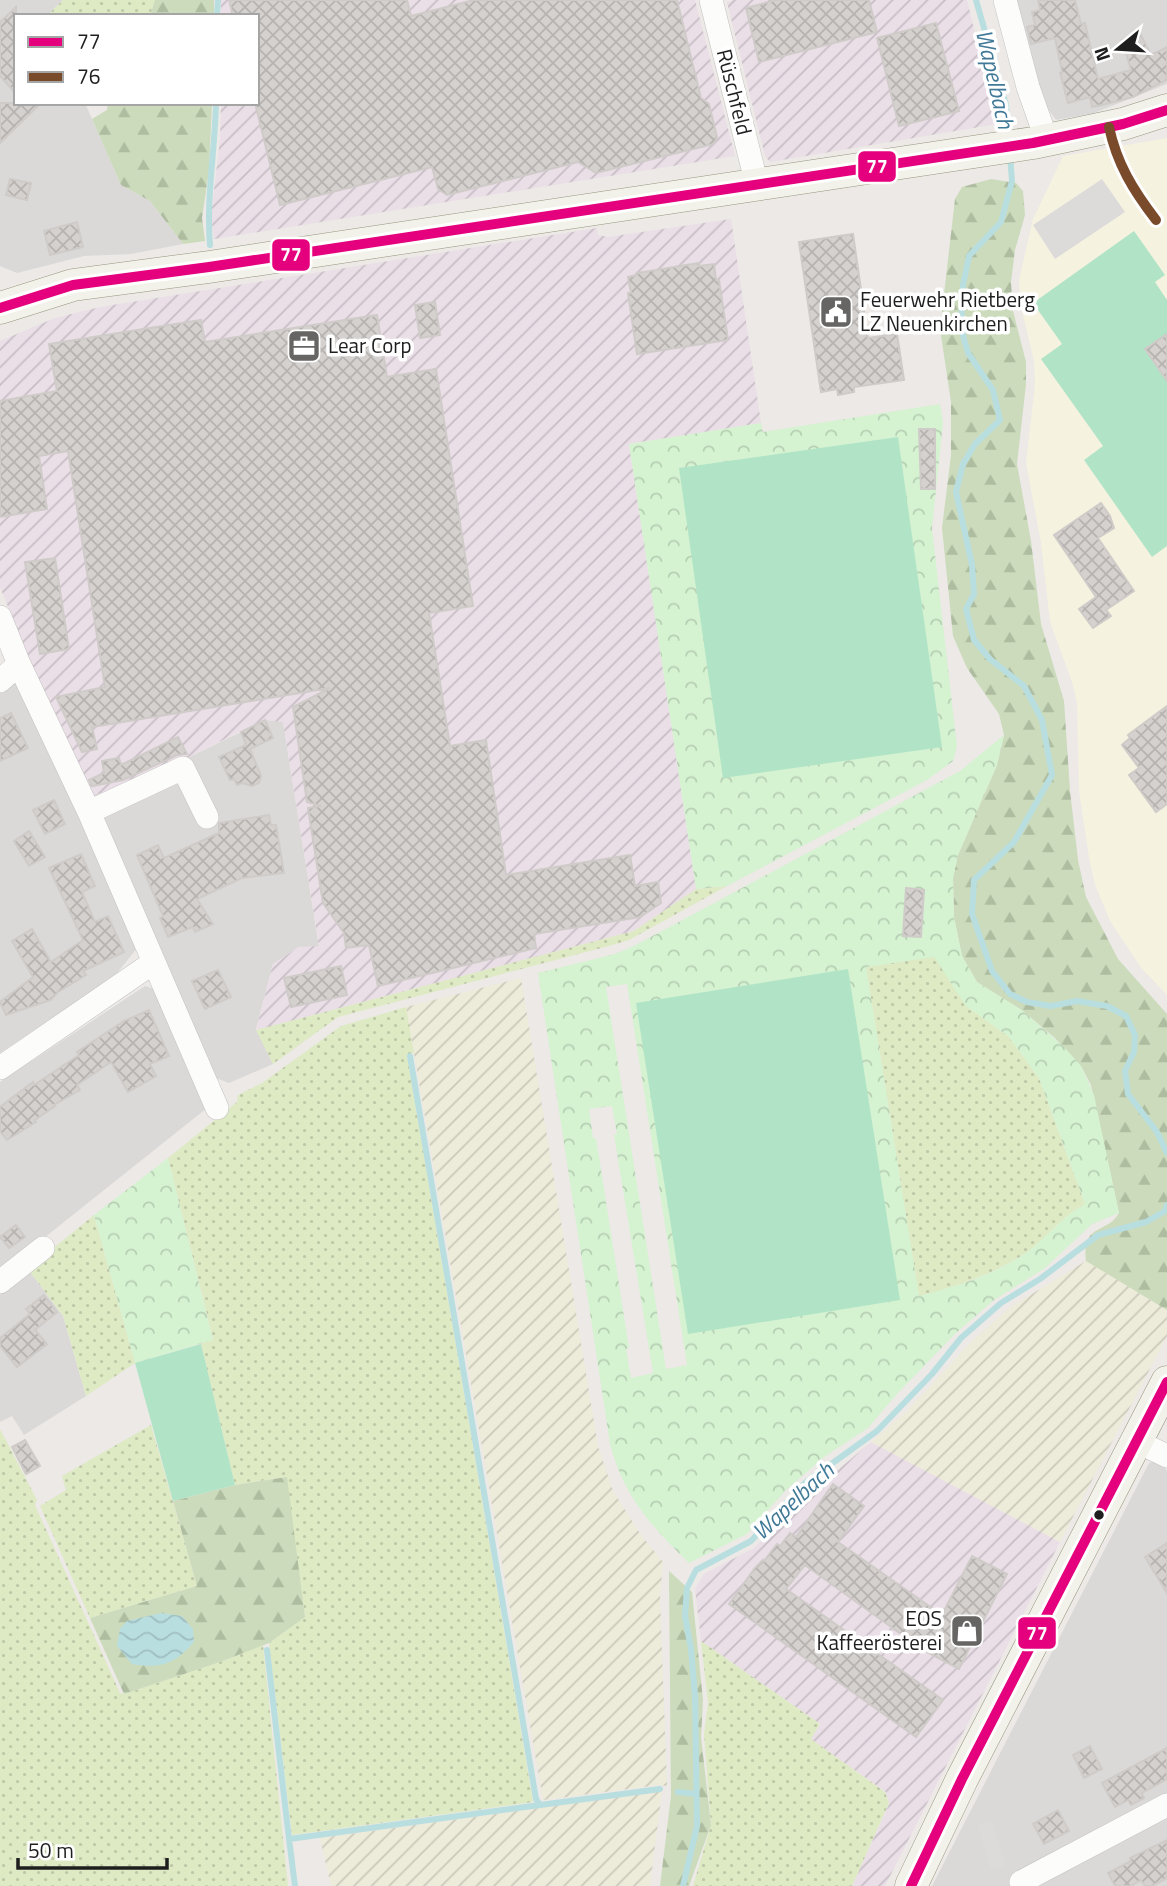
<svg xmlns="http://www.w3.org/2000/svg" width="1167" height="1886" font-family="'Titillium Web',sans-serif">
	<defs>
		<pattern id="industrial-furrows" width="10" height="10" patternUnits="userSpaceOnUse" patternTransform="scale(1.75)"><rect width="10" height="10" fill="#eadee7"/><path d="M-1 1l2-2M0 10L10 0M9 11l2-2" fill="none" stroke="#c8bec6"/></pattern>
		<pattern id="farmland-furrows" width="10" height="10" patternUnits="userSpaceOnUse" patternTransform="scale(1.75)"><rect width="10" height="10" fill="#edebd9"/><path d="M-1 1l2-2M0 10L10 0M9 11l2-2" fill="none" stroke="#cbc9ba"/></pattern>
		<pattern id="grass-dots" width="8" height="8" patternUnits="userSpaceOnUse" patternTransform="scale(1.75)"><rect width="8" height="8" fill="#deeac4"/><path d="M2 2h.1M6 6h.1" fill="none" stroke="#bec8a8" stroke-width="1.8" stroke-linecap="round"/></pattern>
		<pattern id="forest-firs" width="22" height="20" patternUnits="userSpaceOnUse" patternTransform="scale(1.75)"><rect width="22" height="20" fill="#cbdbbb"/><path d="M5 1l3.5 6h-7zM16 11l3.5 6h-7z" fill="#aebca0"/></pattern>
		<pattern id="park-crowns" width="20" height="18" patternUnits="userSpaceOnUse" patternTransform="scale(1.75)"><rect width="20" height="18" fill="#d5f2d1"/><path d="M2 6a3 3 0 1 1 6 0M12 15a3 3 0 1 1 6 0" fill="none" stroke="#b6cfb3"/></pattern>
		<pattern id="water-waves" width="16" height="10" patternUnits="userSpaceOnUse" patternTransform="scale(1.75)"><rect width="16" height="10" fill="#b9dee0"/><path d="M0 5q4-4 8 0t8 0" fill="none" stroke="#9fbec0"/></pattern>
		<pattern id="building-cross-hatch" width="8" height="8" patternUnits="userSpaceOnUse" patternTransform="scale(1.75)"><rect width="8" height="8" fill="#d5d1cf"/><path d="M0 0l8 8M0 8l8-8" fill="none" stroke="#b6b3b1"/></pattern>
	</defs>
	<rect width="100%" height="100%" fill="#ece9e6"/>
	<!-- residential -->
	<path fill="#dbd9d8" d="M0 0H63L47 16H16V103H85L121 185 150 201 183 244 131 254 84 256 17 273 0 266Z
		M1014 0H1167V84L1094 113 1056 120 1038 95Z
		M10 682 16 683 87 830 138 947 117 973 101 985 0 1053V692Z
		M268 719 283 722 319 947H299L273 964 256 1029 273 1064 229 1083 216 1078 90 795 121 790Z
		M145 986 155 989 207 1108 0 1273V1082Z
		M28 1269 63 1316 86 1396 24 1435 12 1416 0 1422V1292Z
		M1154 1462 1164 1466 1167 1471V1886H932L1149 1463Z"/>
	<!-- industrial -->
	<path fill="url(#industrial-furrows)" d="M221 0H695L735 156 214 239 211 216 220 140 221 103H257V16H221Z
		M734 0H967L997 124 770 162 765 156 727 2Z
		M731 219 761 423 629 444 696 889 634 931 256 1030 273 964 299 947 319 946 283 722 264 720 121 790 90 795 29 659 0 587V341L55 318 100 307 597 228 598 235 608 237Z
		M871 1442 1060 1542 885 1886H852L889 1804 886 1792 810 1739 820 1724 701 1641 695 1589 704 1574 754 1548 801 1501Z"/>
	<!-- education -->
	<path fill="#f6f2e0" d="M1167 138V995L1142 969 1110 921 1095 885 1089 858 1079 790 1077 703 1072 682 1050 622 1041 543 1026 463 1035 384 1034 361 1021 307 1019 280 1033 219 1063 156Z"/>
	<!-- farmland -->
	<path fill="url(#farmland-furrows)" d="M521 978 598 1446 613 1491 641 1535 663 1562 660 1598 667 1786 659 1785 543 1800 406 1007Z
		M1086 1261 1167 1310V1336L1060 1542 871 1442 907 1411 968 1345 1009 1308Z
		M662 1791 650 1886H331L320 1838Z"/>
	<!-- grass -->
	<path fill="url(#grass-dots)" d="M63 0H155L150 16H47Z
		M727 886 629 940 609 946 338 1017 273 1064 256 1030 634 931 696 889Z
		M934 956 966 1006 1008 1036 1039 1078 1085 1204C1062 1216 1047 1238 1026 1253 993 1275 956 1286 919 1297L866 967Z
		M406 1007 414 1053 407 1055 533 1802 292 1835 269 1643 305 1617 286 1477 235 1485 201 1344 213 1339 168 1158 237 1102 238 1095 262 1083 341 1026Z
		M94 1215 135 1363 86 1396 63 1316 28 1269Z
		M151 1425 197 1586 90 1618 40 1506 66 1490 62 1476Z
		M0 1429 37 1500 35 1505 120 1693 124 1694 220 1662 263 1645 288 1886H0Z
		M701 1641 820 1724 811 1739 885 1792 889 1803 852 1886H693L711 1825 704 1734 708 1703Z"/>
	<!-- forest -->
	<path fill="url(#forest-firs)" d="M155 0H214V16H150Z
		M108 103H212L209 171 202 218 205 241 183 244 150 201 121 185 92 119 107 110Z
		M991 179 1016 183 1023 191 1025 215 1015 250 1011 282 1013 311 1026 362V384L1017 464 1031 541 1041 624 1064 701 1070 791 1078 860 1086 897 1118 959 1167 1014V1310L1086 1261C1081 1223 1108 1234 1119 1213L1091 1085 1081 1066 1055 1038 1023 1011 977 982 962 956 954 917 953 878 958 855 997 765 1004 735 999 714 967 668 953 636 942 528 951 455V402L940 329 955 199 962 187Z
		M287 1477 305 1617 269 1643 220 1662 124 1694 90 1618 197 1586 173 1501 235 1485Z
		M669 1571 692 1592 703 1700 701 1737 711 1825 689 1886H660L671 1796Z"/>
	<!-- park -->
	<path fill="url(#park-crowns)" fill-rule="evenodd" d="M940 404 943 423 932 528 957 747 953 761 927 780 727 886 696 889 629 444 761 423 763 432Z
		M1004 735 997 765 958 855 953 878 954 917 962 956 977 982 1023 1011 1064 1047 1081 1066 1094 1095 1119 1213 1092 1224 1045 1268 994 1300 956 1333 897 1394 868 1428 824 1457 785 1491 747 1534 689 1563C651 1526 624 1497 610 1444L538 973 615 954 634 946 960 771ZM934 957 966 1006 1008 1036 1039 1078 1085 1204C1062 1216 1047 1238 1026 1253 994 1275 957 1286 919 1296L866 967ZM627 984 687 1365 666 1369 606 987ZM612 1106 617 1134 614 1135 653 1373 631 1378 626 1349 629 1348 596 1138H593L589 1109Z
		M168 1158 213 1340 135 1363 94 1215Z"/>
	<!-- pitch -->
	<path fill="#b1e4c7" d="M1134 231 1165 275 1155 282 1167 300V546L1152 557 1084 460 1103 446 1041 359 1062 344 1033 303Z
		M898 437 942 747 723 778 679 468Z
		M848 969 900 1300 688 1334 636 1003Z
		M201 1344 235 1485 173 1501 135 1363Z"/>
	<!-- parking -->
	<path fill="#dcdbda" d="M1102 179 1125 212 1055 259 1033 225Z
		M992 1821 1006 1866 991 1870 978 1825Z"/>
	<!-- water -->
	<path fill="url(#water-waves)" d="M161 1613 182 1616 193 1629 194 1642C175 1664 160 1669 132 1664L117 1646 120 1629 127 1621Z"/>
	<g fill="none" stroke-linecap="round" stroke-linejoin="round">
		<!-- stream -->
		<path stroke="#b9dee0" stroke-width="6" d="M976 0 1006 105 1008 137
			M217 16 218 0
			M1010 155 1012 181 1001 222 969 256 963 285 961 328 968 353 993 390 1000 420 975 444 963 464 956 492 972 565 974 594 966 609 974 640 990 659 1024 686 1042 720 1052 775 1014 842 974 880 972 914 992 971 1010 994 1027 1002 1051 1006 1077 1001 1107 1006 1126 1016 1135 1035 1134 1052 1125 1071 1128 1094 1157 1132 1167 1153
			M210 245C206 198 215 151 216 103
			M410 1056 536 1799 540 1805 660 1789
			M267 1650 289 1839
			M678 1792 696 1794
			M295 1886 289 1839 540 1805
			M683 1886 697 1826 695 1696 691 1649 685 1616 687 1588 696 1570 751 1541 805 1483 877 1431 932 1374 961 1338 1001 1303 1040 1279 1098 1235 1146 1222 1165 1211 1167 1205"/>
	</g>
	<!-- building -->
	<path fill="url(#building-cross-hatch)" stroke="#cfcbc8" stroke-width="2" d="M229 0H407L411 16 474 0H677L701 98 709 104 717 137 714 144 596 173 578 162 447 195 438 189 432 167 280 205 255 103H257V16H233Z
		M776 0H869L877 32 759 62 746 8Z
		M1038 0H1075L1081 24 1085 23 1098 79 1131 70 1122 40 1139 31 1151 55 1167 47V80L1133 97 1102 105 1092 107 1090 97 1068 103 1060 73 1062 72 1055 38 1031 44 1027 27 1035 25 1032 12 1040 10Z
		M16 7V94L0 76V22Z
		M936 23 959 111 899 126 877 38Z
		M0 103H41L0 143Z
		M10 179 31 183 27 200 6 195Z
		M77 222 83 247 50 255 44 231Z
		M853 234 868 338 897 334 904 380 854 387V392L838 395 837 389 821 392 799 242Z
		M699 263V266L714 264 716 280H719L728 340 637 354 628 293H631L628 277 637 275V273Z
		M435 302 440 335 420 338 415 305Z
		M377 315 387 377 436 369 473 606 429 613 450 746 486 740 506 875 630 855 635 886 658 882 661 903 640 917 534 934 536 948 378 986 369 945 346 948 344 933 323 903 308 808 321 806 307 802 293 707 330 688 92 727 97 749 82 752 56 697 105 687 68 451 39 456 47 509 0 517V401L57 391 49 344 201 320 205 342Z
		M1167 334V381L1145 349Z
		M919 429H935V489H921Z
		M1101 503 1110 516 1114 528 1098 538 1134 591 1106 610 1111 616 1093 628 1079 609 1096 597 1054 535Z
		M55 558 69 649 40 654 25 562Z
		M1167 706V804L1156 812 1129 775 1139 768 1122 745 1130 738 1128 735Z
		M11 713 28 748 0 761V718Z
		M265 720 273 738 250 749 261 776 259 783 252 786 242 783 237 785 234 779 230 780 219 757 246 745 241 732Z
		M178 737 187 754 177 755 123 780 92 786 89 780 104 773 102 761 119 758 121 765Z
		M54 800 65 824 45 834 33 810Z
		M269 815 271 825H276L284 873 242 878 197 899 213 924 195 932 193 927 168 937 160 918 163 916 137 855 158 845 164 858 219 833V823Z
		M29 831 45 857 29 866 14 841Z
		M81 854 95 886 82 892 95 922 108 916 124 952 83 971 86 975 58 992 51 1000 6 1015 0 1002 33 977 12 941 32 929 51 962 83 940 49 868Z
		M906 888 924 890 921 937 903 936Z
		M341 966 347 995 291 1007 284 978Z
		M218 970 231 997 205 1009 192 981Z
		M149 1010 169 1056 150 1064 156 1076 128 1092 111 1062 77 1085 80 1090 54 1105 55 1106 35 1120 36 1122 7 1140 0 1131V1107L33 1082 34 1085 79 1055 77 1052 124 1021Z
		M16 1225 25 1237 9 1248 0 1237Z
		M44 1295 57 1312 35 1330 47 1344 17 1367 0 1346V1338L30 1314 26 1309Z
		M25 1440 40 1466 26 1474 12 1447Z
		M833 1484 864 1506 838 1542 942 1615 972 1556 1007 1574 959 1669 923 1650 805 1565 786 1589 943 1700 916 1737 729 1604 755 1568 763 1560 764 1561 777 1544 780 1546 790 1533 796 1537Z
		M1167 1543V1593L1145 1557Z
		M1090 1746 1102 1769 1084 1778 1073 1755Z
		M1167 1748V1779L1142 1793 1144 1798 1131 1805 1128 1800 1115 1807 1102 1783Z
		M1058 1810 1069 1831 1044 1844 1033 1824Z
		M1167 1840V1878L1152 1886H1145L1141 1880 1131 1886H1115L1108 1873 1131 1861 1130 1858Z"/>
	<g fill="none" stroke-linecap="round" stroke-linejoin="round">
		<defs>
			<path id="street" d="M711 0 757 185
				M1005 0 1028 87 1047 141
				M0 617 19 664 89 812 217 1108
				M0 681 19 664
				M89 812 183 768 207 817
				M0 1068 154 962
				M0 1282 43 1248
				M1136 1441 1167 1456
				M1022 1886 1021 1882 1167 1805"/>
			<path id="secondary" d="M0 308 73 285 209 267 1033 143 1123 124 1167 110
				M911 1886 962 1779 1167 1382"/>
		</defs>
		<!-- street casing -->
		<use href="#street" stroke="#c3c2c1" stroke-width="24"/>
		<!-- secondary casing -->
		<use href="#secondary" stroke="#97957e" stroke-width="33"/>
		<!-- street -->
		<use href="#street" stroke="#fcfcfb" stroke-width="23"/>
		<!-- secondary -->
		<use href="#secondary" stroke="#f3f2ea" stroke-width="32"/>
		<defs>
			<path id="bus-1" d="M0 308 73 285 209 267 1033 143 1123 124 1167 110
				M911 1886 962 1779 1167 1382"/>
			<path id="bus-2" d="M1109 127C1117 164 1133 190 1156 220"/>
		</defs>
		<!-- bus-1 casing -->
		<use href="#bus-1" stroke="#fff" stroke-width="16"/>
		<!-- bus-2 casing -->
		<use href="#bus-2" stroke="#fff" stroke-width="16"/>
		<!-- bus-1 -->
		<use href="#bus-1" stroke="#e5007d" stroke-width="10"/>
		<!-- bus-2 -->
		<use href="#bus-2" stroke="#7a4b2a" stroke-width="10"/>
	</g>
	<!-- icons -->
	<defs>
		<symbol id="civic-square" viewBox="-11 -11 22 22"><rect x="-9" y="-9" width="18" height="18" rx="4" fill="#666564" stroke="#fff"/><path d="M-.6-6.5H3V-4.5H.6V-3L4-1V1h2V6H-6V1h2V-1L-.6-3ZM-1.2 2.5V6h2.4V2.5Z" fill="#fff"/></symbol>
		<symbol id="office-square" viewBox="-11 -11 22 22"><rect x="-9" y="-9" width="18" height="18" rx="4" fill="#666564" stroke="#fff"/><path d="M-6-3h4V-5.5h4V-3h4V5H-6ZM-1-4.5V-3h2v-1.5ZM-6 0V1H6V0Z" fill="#fff"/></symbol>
		<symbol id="shop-square" viewBox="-11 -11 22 22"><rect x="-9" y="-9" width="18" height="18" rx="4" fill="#666564" stroke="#fff"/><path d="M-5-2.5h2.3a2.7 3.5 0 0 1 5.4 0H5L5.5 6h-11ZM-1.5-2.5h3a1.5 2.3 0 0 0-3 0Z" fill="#fff"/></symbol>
	</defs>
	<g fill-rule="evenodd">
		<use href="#civic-square" x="817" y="293" width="38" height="38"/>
		<use href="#office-square" x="285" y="327" width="38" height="38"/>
		<use href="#shop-square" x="948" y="1612" width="38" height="38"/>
	</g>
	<!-- markers -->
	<circle fill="#1e1e1e" stroke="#fff" stroke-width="2.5" cx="1099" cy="1515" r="6"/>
	<g text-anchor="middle" stroke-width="7" stroke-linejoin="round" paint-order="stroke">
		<!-- street labels -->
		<g font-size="21" fill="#1e1e1e" stroke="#fff">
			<text transform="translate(734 92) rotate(76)" y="7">Rüschfeld</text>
		</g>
		<!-- poi labels -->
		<g font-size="21" fill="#1e1e1e" stroke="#fff" text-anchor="start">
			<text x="860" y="307">Feuerwehr Rietberg<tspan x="860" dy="24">LZ Neuenkirchen</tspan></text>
			<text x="328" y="353">Lear Corp</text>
			<text x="942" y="1626" text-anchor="end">EOS<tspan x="942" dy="24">Kaffeerösterei</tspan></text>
		</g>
		<!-- water labels -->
		<g font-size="23" font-style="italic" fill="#407997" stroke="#fff">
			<text transform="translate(995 79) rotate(77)" y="8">Wapelbach</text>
			<text transform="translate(793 1501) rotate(-43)" y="8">Wapelbach</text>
		</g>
	</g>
	<g stroke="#fff" stroke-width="2.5">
		<rect x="857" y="150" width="40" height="33" rx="7" fill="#e5007d"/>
		<rect x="271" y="238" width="40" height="34" rx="7" fill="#e5007d"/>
		<rect x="1017" y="1616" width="40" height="34" rx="7" fill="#e5007d"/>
	</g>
	<g font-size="19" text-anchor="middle" font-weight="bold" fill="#fff">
		<text x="877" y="173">77</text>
		<text x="291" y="261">77</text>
		<text x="1037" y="1640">77</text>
	</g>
	<!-- legend -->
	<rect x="14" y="14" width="245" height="91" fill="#ffffff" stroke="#a5a5a5" stroke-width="2"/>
	<rect x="28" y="37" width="35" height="10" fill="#e5007d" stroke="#a5a5a5" stroke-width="2"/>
	<text x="77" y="49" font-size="21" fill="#1e1e1e">77</text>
	<rect x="28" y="72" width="35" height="10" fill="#7a4b2a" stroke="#a5a5a5" stroke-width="2"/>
	<text x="77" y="84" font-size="21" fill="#1e1e1e">76</text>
	<!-- north arrow -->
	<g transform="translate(1118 49) rotate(252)" stroke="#ffffff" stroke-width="5" paint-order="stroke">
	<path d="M0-5L12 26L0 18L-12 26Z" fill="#1e1e1e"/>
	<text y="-10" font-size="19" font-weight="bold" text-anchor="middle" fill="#1e1e1e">N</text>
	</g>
	<!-- scale -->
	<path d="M18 1858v10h149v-10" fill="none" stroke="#1e1e1e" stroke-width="3.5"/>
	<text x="28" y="1858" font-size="21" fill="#1e1e1e" stroke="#ffffff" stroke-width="5" paint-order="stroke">50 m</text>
</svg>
